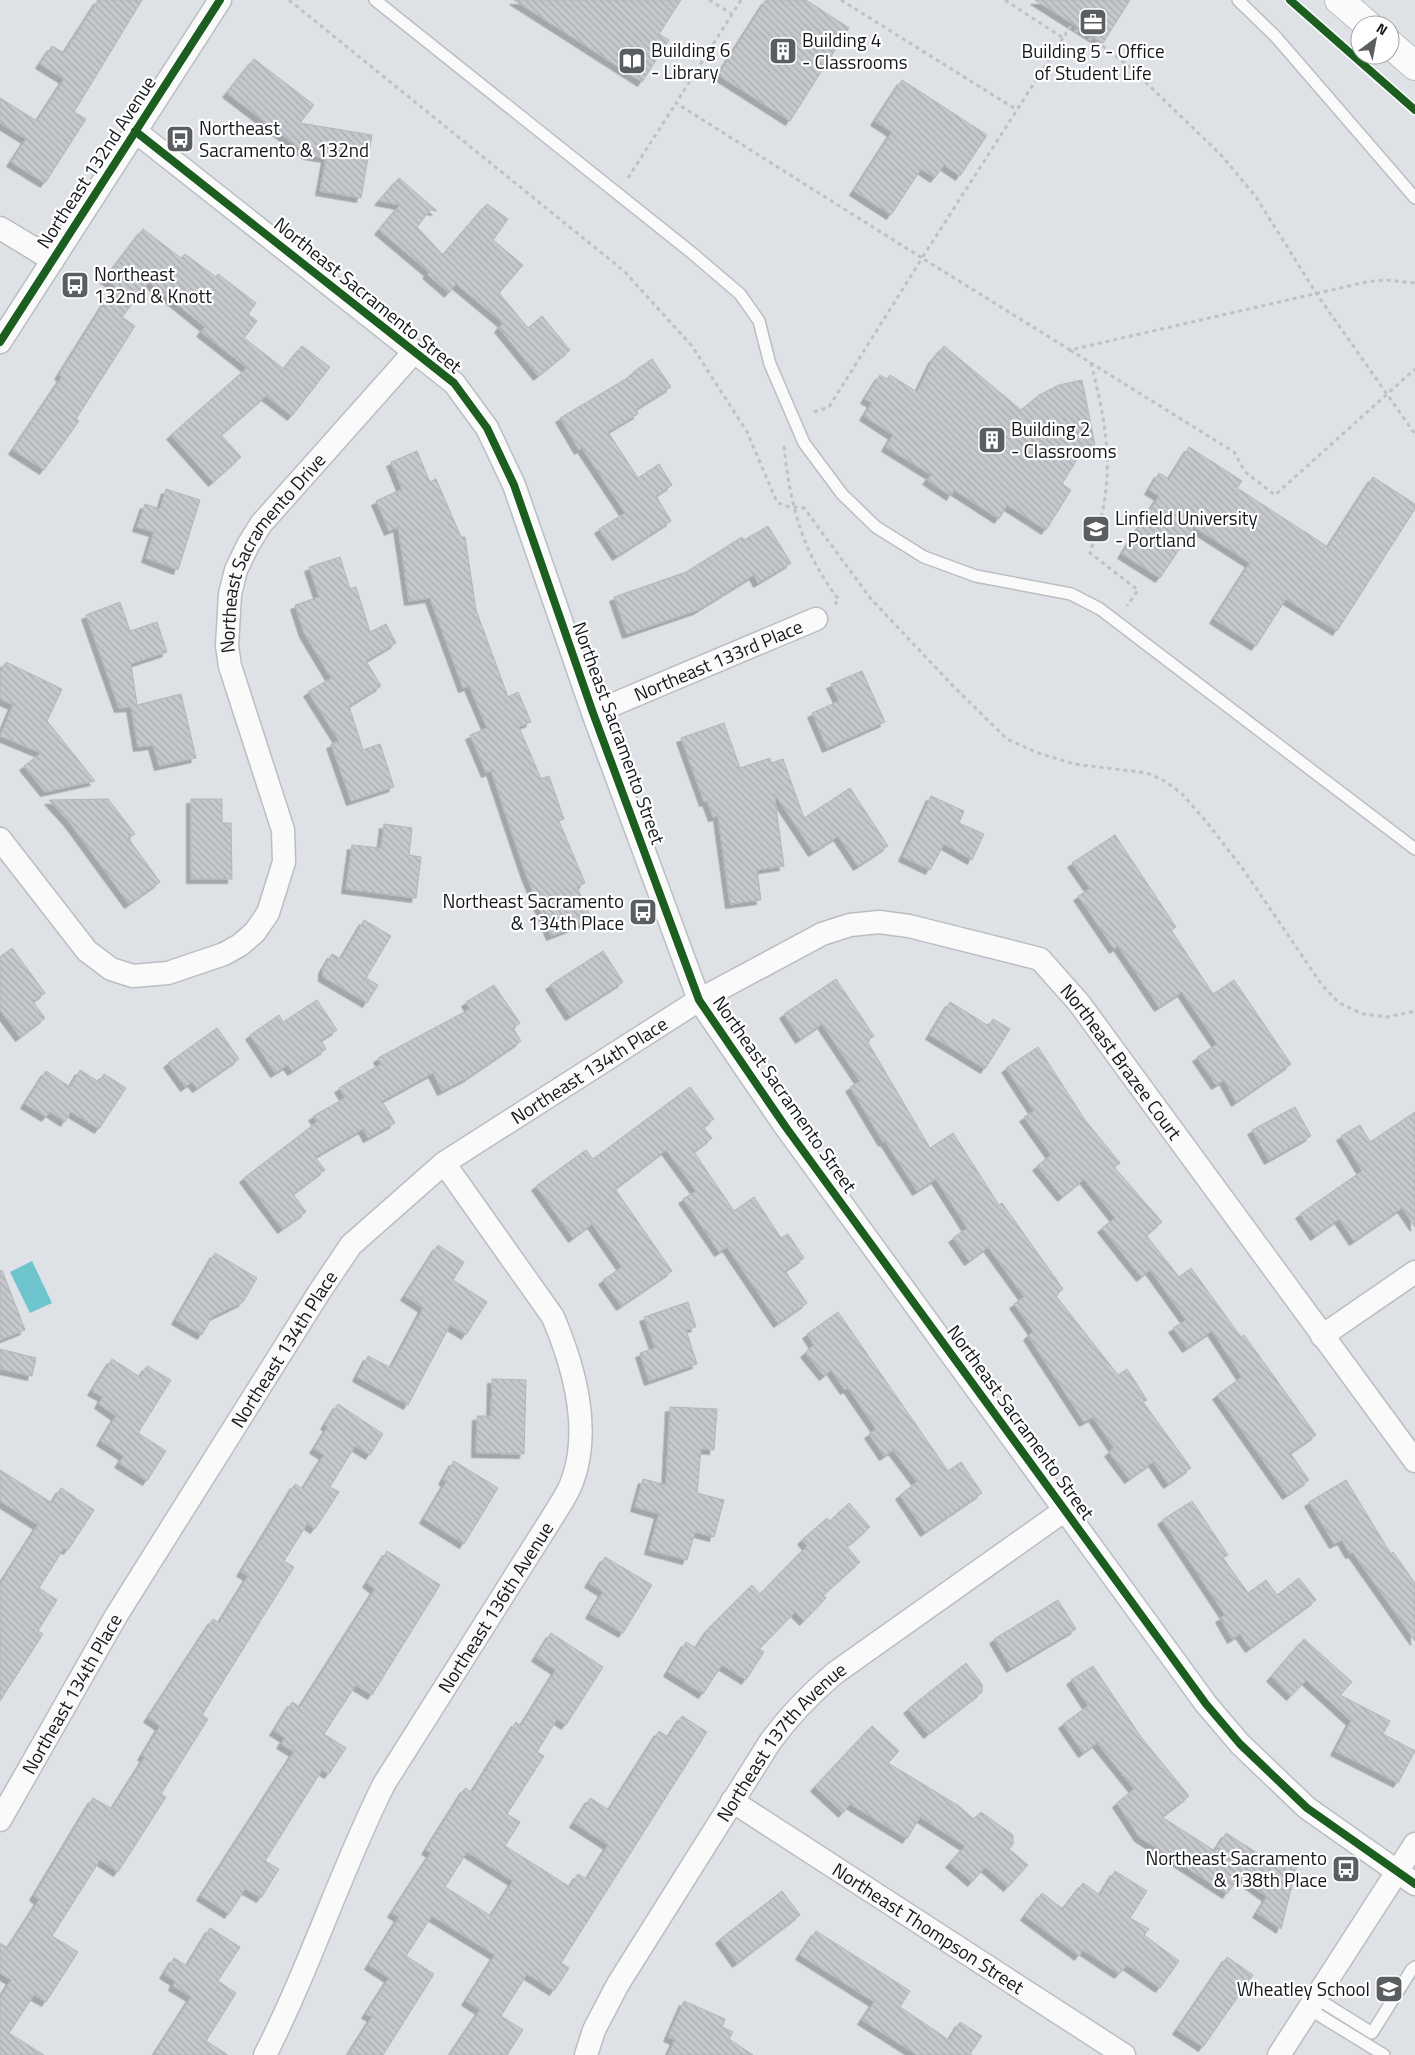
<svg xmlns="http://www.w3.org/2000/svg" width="1415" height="2055" font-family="'Titillium Web',sans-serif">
	<defs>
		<pattern id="building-back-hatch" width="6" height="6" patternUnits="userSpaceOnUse" patternTransform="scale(1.25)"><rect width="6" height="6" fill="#c5c8cc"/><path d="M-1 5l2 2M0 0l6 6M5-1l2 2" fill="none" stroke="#a8abaf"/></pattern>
		<filter id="shadow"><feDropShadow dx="-4.5" dy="4.5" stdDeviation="0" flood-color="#0004"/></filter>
	</defs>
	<rect width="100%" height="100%" fill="#dee1e6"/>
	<!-- water -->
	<path fill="#6ec5cd" d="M32 1261 52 1303 30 1313 10 1272Z"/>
	<!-- building -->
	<path fill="url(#building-back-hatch)" stroke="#b3b6b9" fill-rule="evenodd" filter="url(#shadow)" d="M98 0H142L74 112 86 119 45 183 11 162 26 139 0 123V98L37 121 64 79 40 64 52 46 64 53Z
		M514 0H681L659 34 669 40 642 82Z
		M766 0H806L849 28 790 121 718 75Z
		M1035 0H1130L1103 43Z
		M254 59 314 105 300 123 372 135 361 198 320 191 326 158 308 155 227 93Z
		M902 80 987 135 960 176 944 165 935 178 921 169 891 215 854 191 892 132 875 121Z
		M399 178 437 211 430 210 417 227 443 255 487 204 508 219 493 240 523 265 499 293 528 328 542 316 570 350 538 376 499 328 503 323 456 284 449 293 427 274 429 272 379 230 400 205 379 201Z
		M143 229 181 258 185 254 216 277 218 274 256 303 248 314 257 321 244 338 284 369 302 346 330 367 292 416 266 396 221 435 241 457 213 482 171 435 247 368 201 332 205 327 149 282 122 317 135 326 76 419 79 421 44 470 13 450 62 377 59 375 115 286 105 279Z
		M944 346 1021 410 1039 395 1059 385 1082 380 1095 445 1081 453 1062 484 1071 490 1046 530 1007 505 999 519 954 490 951 496 927 480 931 475 886 447 893 435 864 416 872 403 865 399 880 375 887 379 890 375 917 392 933 359Z
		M652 359 671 387 636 409 638 414 608 432 638 478 659 464 672 485 656 496 671 521 617 556 599 529 625 513 582 448 579 450 560 418 634 374 633 372Z
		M1189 447 1242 481 1237 488 1328 547 1373 477 1415 504V509L1337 631 1286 599 1256 646 1214 619 1250 563 1194 527 1160 578 1122 554 1159 496 1149 490 1159 473 1169 479Z
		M417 451 430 482 436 479 461 537H465L476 610 508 697 518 692 531 722 519 727 541 779 549 776 564 819 559 821 585 883 577 887 592 920 551 936 525 872 491 771 486 773 470 735 487 728 469 686 463 688 430 598 409 601 398 527 389 531 376 501 402 489 391 462Z
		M166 489 200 500 178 570 146 558 154 532 137 527 145 504 160 509Z
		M768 526 791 563 758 583 754 575 698 610 627 634 614 597 686 572 742 537 744 540Z
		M340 557 350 589 356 587 370 632 386 624 396 643 366 661 381 686 349 706 363 750 380 744 394 787 351 801 331 744 339 741 308 692 331 678 304 633 295 605 319 597 309 567Z
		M120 602 130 631 157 622 167 652 131 664 137 705 181 694 196 758 159 766 153 745 138 747 131 707 119 708 86 615Z
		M6 662 62 689 47 721 95 781 45 792 24 766 41 753 0 736 13 705 0 699V673Z
		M862 671 885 722 827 748 812 713 839 701 831 684Z
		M724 723 740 768 770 758 771 763 783 759 804 818 850 788 888 846 858 866 838 836 813 852 774 793 784 866 757 870 761 900 730 904 718 816 713 817 707 801 704 802 681 738Z
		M931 796 964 811 959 823 984 834 972 860 944 844 930 870 903 857Z
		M108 799 135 834 128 838 160 882 129 904 69 822 49 800Z
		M191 799H222V823H231L232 879H191Z
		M384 824 412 828 409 855 421 857 416 898 346 889 352 845 381 848Z
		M1115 835 1176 927 1171 930 1213 994 1234 980 1291 1064 1236 1102 1224 1080 1216 1085 1197 1057 1217 1044 1182 992 1159 1007 1118 946 1114 949 1078 896 1090 889 1072 863Z
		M364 920 391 936 366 978 378 985 367 1003 323 977V969L332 954 341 959Z
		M12 948 45 993 33 1002 45 1018 20 1037 0 1010V957Z
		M603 951 623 982 570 1016 550 985Z
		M836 979 874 1036 867 1041 930 1148 953 1133 999 1205 1002 1203 1063 1289 1056 1296 1118 1375 1127 1369 1147 1400 1143 1402 1191 1468 1168 1484 1153 1462 1129 1479 1109 1452 1114 1448 1093 1417 1084 1422 1028 1336 1033 1331 1014 1304 1024 1297 988 1247 969 1261 953 1238 967 1228 936 1179 917 1191 885 1141 883 1142 850 1087 860 1081 822 1024 800 1039 784 1014Z
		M494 985 520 1023 513 1028 521 1041 467 1078 442 1091 433 1073 382 1101 395 1123 368 1138 363 1129 315 1157 325 1170 293 1194 306 1212 282 1229 244 1178 317 1122 313 1116 345 1098 339 1088 381 1064 378 1058 470 1009 466 1002Z
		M317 1000 337 1030 321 1040 326 1049 292 1071 288 1065 275 1073 250 1035 279 1015 283 1022Z
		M950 1002 989 1026 993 1019 1010 1029 985 1069 930 1035Z
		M217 1028 239 1059 197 1088 192 1082 185 1087 168 1063Z
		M1038 1047 1085 1120 1120 1163 1114 1167 1162 1222 1146 1235 1179 1277 1191 1268 1241 1337 1244 1335 1316 1435 1290 1453 1309 1480 1287 1495 1217 1395 1242 1377 1212 1331 1187 1348 1173 1328 1186 1320 1150 1270 1141 1277 1102 1228 1115 1218 1084 1179 1062 1197 1037 1166 1051 1155 1024 1117 1034 1111 1006 1068Z
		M80 1070 99 1082 104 1074 126 1088 99 1129 71 1112 65 1122 50 1112 46 1117 25 1104 46 1071 70 1087Z
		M690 1087 714 1119 703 1127 712 1138 694 1152 734 1211 754 1197 781 1238 788 1234 804 1258 785 1271 807 1303 778 1323 727 1247 719 1252 683 1199 696 1191 666 1150 615 1189 672 1271 621 1306 603 1280 622 1267 592 1224 573 1238 536 1186 586 1150 593 1159Z
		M1295 1107 1311 1136 1269 1160 1252 1130Z
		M1415 1112V1227L1402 1208 1354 1241 1339 1219 1315 1236 1300 1214 1362 1171 1341 1136 1360 1125 1370 1142Z
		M438 1245 464 1262 453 1280 487 1302 466 1335 450 1325 408 1405 357 1377 368 1356 391 1368 423 1308 405 1296Z
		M215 1253 257 1278 243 1302 212 1317 202 1335 176 1320Z
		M2 1270 25 1330 0 1340V1271Z
		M688 1302 696 1327 686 1330 697 1364 649 1381 640 1353 655 1348 644 1317Z
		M838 1312 948 1471 961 1462 982 1493 925 1532 900 1495 917 1482 893 1450 884 1456 869 1434 876 1429 848 1388 845 1390 831 1370 824 1376 805 1353 814 1345 807 1334Z
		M0 1349 36 1358 32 1376 0 1369Z
		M112 1359 140 1377 147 1366 171 1380 138 1433 166 1451 147 1481 119 1463 124 1456 101 1441 116 1416 99 1404 103 1397 92 1391Z
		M492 1379 526 1380 524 1454 476 1453 477 1416H491Z
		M338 1404 383 1434 370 1455 355 1446 330 1487 339 1492 315 1529 307 1524 284 1561 294 1567 202 1715 208 1719 161 1794 166 1797 118 1872 100 1860 52 1936 78 1952 46 2002 34 1995 9 2033 44 2055H0V1998L11 1980 0 1973V1943L8 1948 39 1900 34 1896 93 1798 112 1809 145 1757 142 1756 160 1726 148 1718 213 1619 219 1623 248 1576 241 1572 295 1484 303 1489 324 1455 314 1449 328 1427 325 1425Z
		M670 1407 717 1409 714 1450 701 1449 697 1493 724 1500 714 1537 695 1532 687 1560 649 1550 659 1514 635 1507 643 1479 666 1485Z
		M454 1461 498 1488 464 1544 424 1519 446 1482 443 1480Z
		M0 1470 52 1503 61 1488 94 1510 68 1550 64 1548 39 1588 57 1600 38 1631 43 1634 0 1701V1584L38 1525 0 1501Z
		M1346 1480 1391 1554 1393 1552 1415 1583V1641L1353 1553 1350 1554 1342 1540 1334 1544 1309 1502Z
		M1192 1501 1228 1555 1223 1558 1248 1593 1266 1580 1277 1595 1299 1578 1316 1600 1250 1648 1240 1634 1232 1639 1220 1618 1225 1615 1162 1520Z
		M849 1503 870 1527 847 1547 860 1562 823 1595 826 1598 804 1621 795 1612 759 1649 764 1652 746 1680 722 1665 703 1694 668 1672 686 1642 696 1648 710 1627 752 1585 760 1594 807 1546 802 1540 827 1518 830 1521Z
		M387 1551 440 1585 372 1695 356 1685 324 1734 346 1748 329 1774 322 1770 265 1861 279 1869 261 1898 245 1889 229 1914 201 1896 294 1752 281 1744 285 1738 274 1731 292 1702 300 1707 326 1666 375 1589 367 1583Z
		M605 1557 652 1585 623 1633 590 1614 603 1592 589 1583Z
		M1058 1600 1076 1629 1011 1668 994 1639Z
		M551 1633 603 1667 566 1725 557 1719 537 1752 544 1756 507 1814 520 1822 505 1846 570 1887 578 1874 587 1879 608 1845 574 1823 590 1798 609 1810 659 1731 668 1737 682 1716 707 1732 561 1963 569 1968 554 1991 527 1974 501 2016 523 2030 507 2055H450L480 2010 466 2001 495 1955 432 1916 406 1956 434 1974 383 2055H348L372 2017 366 2014 389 1978 369 1965 399 1917 392 1913 431 1853 426 1850 465 1788 472 1792 516 1722 521 1726 556 1670 536 1657ZM467 1852 513 1881 491 1916 445 1887Z
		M1304 1639 1352 1682 1340 1695 1390 1721 1383 1734 1415 1751 1398 1783 1335 1751 1351 1721 1306 1680 1291 1696 1271 1677Z
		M966 1663 982 1684V1692L928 1734 908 1709Z
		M1093 1666 1141 1737 1189 1796 1162 1817 1215 1851 1226 1833 1268 1860 1289 1866 1297 1853 1300 1854 1281 1929 1257 1913 1267 1897 1239 1877 1227 1894 1139 1837 1117 1803 1134 1789 1097 1743 1083 1753 1063 1724 1088 1706 1071 1680Z
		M872 1726 899 1751 888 1763 959 1806 973 1819 981 1812 1013 1835V1844L1009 1849 1028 1865 1008 1887 985 1867 972 1882 950 1863 965 1846 920 1817 907 1839 850 1804 843 1813 815 1787Z
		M1115 1871 1147 1891 1130 1918 1149 1929 1144 1935 1179 1961 1160 1988 1127 1965 1119 1974 1083 1950 1079 1956 1025 1916 1042 1893 1063 1909 1083 1883 1100 1895Z
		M782 1891 800 1915 737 1963 720 1939Z
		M210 1928 240 1947 218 1981 236 1993 206 2041 228 2055H154L191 1997 173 1986 175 1981 164 1974 174 1958 187 1966Z
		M816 1931 910 1991 900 2007 949 2040 960 2022 982 2036 970 2054 972 2055H917L862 2020 874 2002 800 1955Z
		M1227 1957 1253 1975 1203 2047 1177 2030Z
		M684 2001 725 2019 722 2027 733 2032 729 2039 753 2055H668L675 2040 668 2037Z"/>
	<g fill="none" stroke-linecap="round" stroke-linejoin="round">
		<defs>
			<path id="service" d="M375 0 692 253 740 294 759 321 770 364 804 443 842 494 876 527 924 557 976 576 1071 594 1100 609 1415 849
				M1238 0 1276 37 1415 198
				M1316 1998 1372 2033 1412 1969 1415 1967
				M1309 2009 1384 2055"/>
			<g id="minor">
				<path d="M135 131 454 383 487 428 514 485 593 713 699 1000 785 1126 1206 1704 1240 1744 1307 1808 1415 1884"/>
				<path d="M0 228 53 260"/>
				<path d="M0 342 220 0"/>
				<path id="s1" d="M593 713 816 619"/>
				<path id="s2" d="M0 839 87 951 111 969 133 976 168 973 224 954 240 945 255 932 268 913 284 862 283 830 230 666 227 646 230 594 236 570 248 545 261 524 415 351"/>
				<path d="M1322 1336 1415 1272"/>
				<path id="s3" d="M732 1801 1124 2055"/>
				<path id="s4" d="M0 1820 116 1616 320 1291 351 1245 444 1163 699 1000 822 934 850 925 879 922 909 926 1040 959 1079 1003 1415 1461"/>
				<path id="s5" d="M265 2055C310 1967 340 1872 384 1784L555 1513C561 1503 568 1493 572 1482 592 1429 574 1367 553 1317L444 1163"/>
				<path id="s6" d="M586 2055 594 2030 618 1984 770 1742C789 1716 810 1694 835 1673L1065 1510"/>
				<path d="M1279 2055 1415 1844"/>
			</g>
			<path id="motorway" d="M1339 0 1368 25
				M1390 44 1415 66"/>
		</defs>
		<!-- service casing -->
		<use href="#service" stroke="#bbbdc1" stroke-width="14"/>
		<!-- minor casing -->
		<use href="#minor" stroke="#bbbdc1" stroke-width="25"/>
		<!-- motorway casing -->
		<use href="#motorway" stroke="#bbbdc1" stroke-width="30"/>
		<!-- path -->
		<path stroke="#c0c1c3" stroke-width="3" stroke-dasharray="4 4" stroke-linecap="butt" d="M289 0 624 271 692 346 747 432 777 502 785 506 804 508 871 599 955 688 1007 739 1038 753 1074 764 1147 773 1165 781 1182 794 1205 820 1243 869 1322 985 1339 1003 1363 1014 1387 1017 1415 1011
			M709 0 732 14
			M741 0 676 103 922 258 829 407 811 413
			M841 0 1017 110
			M1005 0 1063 38 1070 27 1104 47 1130 67 1222 156 1256 197 1316 293 1415 434
			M1063 38 922 258 1070 350 1366 282 1385 280 1415 283
			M628 178 676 103
			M1070 350 1234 452 1245 472 1275 495 1415 369
			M1091 363C1102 408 1112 451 1105 497 1103 516 1095 535 1090 553L1138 590 1127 606
			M784 446C790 505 802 552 839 600L834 605"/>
		<!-- service -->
		<use href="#service" stroke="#fafafb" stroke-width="11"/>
		<!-- minor -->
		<use href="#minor" stroke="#fafafb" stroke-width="22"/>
		<!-- motorway -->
		<use href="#motorway" stroke="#fafafb" stroke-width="28"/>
		<defs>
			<path id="cycleway" d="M1290 0 1415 110
				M135 131 454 383 487 428 514 485 593 713 699 1000 785 1126 1206 1704 1240 1744 1307 1808 1415 1884
				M0 342 220 0"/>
		</defs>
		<!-- cycleway casing -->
		<use href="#cycleway" stroke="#fff" stroke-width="11"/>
		<!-- cycleway -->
		<use href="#cycleway" stroke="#1b5e20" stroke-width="8"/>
	</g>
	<!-- icons -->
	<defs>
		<symbol id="office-square" viewBox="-11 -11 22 22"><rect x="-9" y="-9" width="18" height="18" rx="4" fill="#5b5e61" stroke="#fff"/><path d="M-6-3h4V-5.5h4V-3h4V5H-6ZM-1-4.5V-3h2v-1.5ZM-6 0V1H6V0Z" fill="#fff"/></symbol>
		<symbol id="building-square" viewBox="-11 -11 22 22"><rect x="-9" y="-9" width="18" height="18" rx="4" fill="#5b5e61" stroke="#fff"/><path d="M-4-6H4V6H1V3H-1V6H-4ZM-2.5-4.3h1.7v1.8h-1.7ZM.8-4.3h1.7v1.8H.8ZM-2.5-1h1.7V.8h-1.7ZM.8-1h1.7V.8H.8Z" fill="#fff"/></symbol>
		<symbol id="library-square" viewBox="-11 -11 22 22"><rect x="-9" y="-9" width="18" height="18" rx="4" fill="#5b5e61" stroke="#fff"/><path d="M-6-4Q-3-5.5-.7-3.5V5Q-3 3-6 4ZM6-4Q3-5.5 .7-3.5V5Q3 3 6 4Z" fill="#fff"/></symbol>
		<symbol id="bus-square" viewBox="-11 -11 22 22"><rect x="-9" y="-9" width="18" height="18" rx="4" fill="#5b5e61" stroke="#fff"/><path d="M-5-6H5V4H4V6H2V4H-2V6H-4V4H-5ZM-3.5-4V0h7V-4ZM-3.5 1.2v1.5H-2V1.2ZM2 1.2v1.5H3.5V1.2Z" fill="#fff"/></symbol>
		<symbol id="university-square" viewBox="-11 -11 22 22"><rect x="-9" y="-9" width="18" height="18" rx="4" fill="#5b5e61" stroke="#fff"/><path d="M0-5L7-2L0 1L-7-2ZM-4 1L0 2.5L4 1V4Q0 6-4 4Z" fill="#fff"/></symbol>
		<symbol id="school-square" viewBox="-11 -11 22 22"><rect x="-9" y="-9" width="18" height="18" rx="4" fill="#5b5e61" stroke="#fff"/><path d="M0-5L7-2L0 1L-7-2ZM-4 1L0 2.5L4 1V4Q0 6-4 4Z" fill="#fff"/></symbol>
	</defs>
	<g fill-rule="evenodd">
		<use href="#office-square" x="1077" y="6" width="32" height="32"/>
		<use href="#building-square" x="767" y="35" width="32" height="32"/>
		<use href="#library-square" x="616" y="45" width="32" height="32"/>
		<use href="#bus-square" x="164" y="123" width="32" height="32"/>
		<use href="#bus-square" x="59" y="269" width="32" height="32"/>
		<use href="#building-square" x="976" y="424" width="32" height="32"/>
		<use href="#university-square" x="1080" y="513" width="32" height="32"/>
		<use href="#bus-square" x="627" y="896" width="32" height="32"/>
		<use href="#bus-square" x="1330" y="1853" width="32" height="32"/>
		<use href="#school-square" x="1373" y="1973" width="32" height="32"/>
	</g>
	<g text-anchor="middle" stroke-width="4.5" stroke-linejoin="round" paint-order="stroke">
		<!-- poi labels -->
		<g font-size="19" fill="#15181a" stroke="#fff" text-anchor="start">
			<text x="802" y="47">Building 4<tspan x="802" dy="22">- Classrooms</tspan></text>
			<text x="651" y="57">Building 6<tspan x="651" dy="22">- Library</tspan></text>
			<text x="1093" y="58" text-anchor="middle">Building 5 - Office<tspan x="1093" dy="22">of Student Life</tspan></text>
			<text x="199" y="135">Northeast<tspan x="199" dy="22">Sacramento &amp; 132nd</tspan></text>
			<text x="94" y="281">Northeast<tspan x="94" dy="22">132nd &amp; Knott</tspan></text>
			<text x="1011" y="436">Building 2<tspan x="1011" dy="22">- Classrooms</tspan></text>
			<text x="1115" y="525">Linfield University<tspan x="1115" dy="22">- Portland</tspan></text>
			<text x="624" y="908" text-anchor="end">Northeast Sacramento<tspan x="624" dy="22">&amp; 134th Place</tspan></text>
			<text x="1327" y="1865" text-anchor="end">Northeast Sacramento<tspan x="1327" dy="22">&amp; 138th Place</tspan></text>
			<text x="1370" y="1996" text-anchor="end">Wheatley School</text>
		</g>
		<!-- street labels -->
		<g font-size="19" fill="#15181a" stroke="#fff">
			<text transform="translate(96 162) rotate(-57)" y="7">Northeast 132nd Avenue</text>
			<text transform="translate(368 295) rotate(39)" y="7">Northeast Sacramento Street</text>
			<text dy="7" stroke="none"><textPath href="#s2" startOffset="735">Northeast Sacramento Drive</textPath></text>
			<text dy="7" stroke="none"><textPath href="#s1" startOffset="136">Northeast 133rd Place</textPath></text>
			<text transform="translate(619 733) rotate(70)" y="7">Northeast Sacramento Street</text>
			<text dy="7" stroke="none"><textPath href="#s4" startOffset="1595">Northeast Brazee Court</textPath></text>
			<text dy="7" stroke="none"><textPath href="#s4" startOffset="970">Northeast 134th Place</textPath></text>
			<text transform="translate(785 1094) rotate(55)" y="7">Northeast Sacramento Street</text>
			<text dy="7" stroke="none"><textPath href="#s4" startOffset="550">Northeast 134th Place</textPath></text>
			<text transform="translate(1021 1422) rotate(54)" y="7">Northeast Sacramento Street</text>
			<text dy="7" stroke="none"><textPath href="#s5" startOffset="505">Northeast 136th Avenue</textPath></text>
			<text dy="7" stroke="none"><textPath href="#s4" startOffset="145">Northeast 134th Place</textPath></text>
			<text dy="7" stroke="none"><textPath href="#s6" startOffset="371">Northeast 137th Avenue</textPath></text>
			<text dy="7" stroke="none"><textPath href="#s3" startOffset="234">Northeast Thompson Street</textPath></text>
		</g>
	</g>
	<!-- north arrow -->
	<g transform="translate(1375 40) rotate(32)"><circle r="24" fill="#ffffff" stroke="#a1a3a3"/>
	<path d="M0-4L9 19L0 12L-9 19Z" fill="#5b5e61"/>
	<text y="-8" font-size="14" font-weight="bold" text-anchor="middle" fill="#15181a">N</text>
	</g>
</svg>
